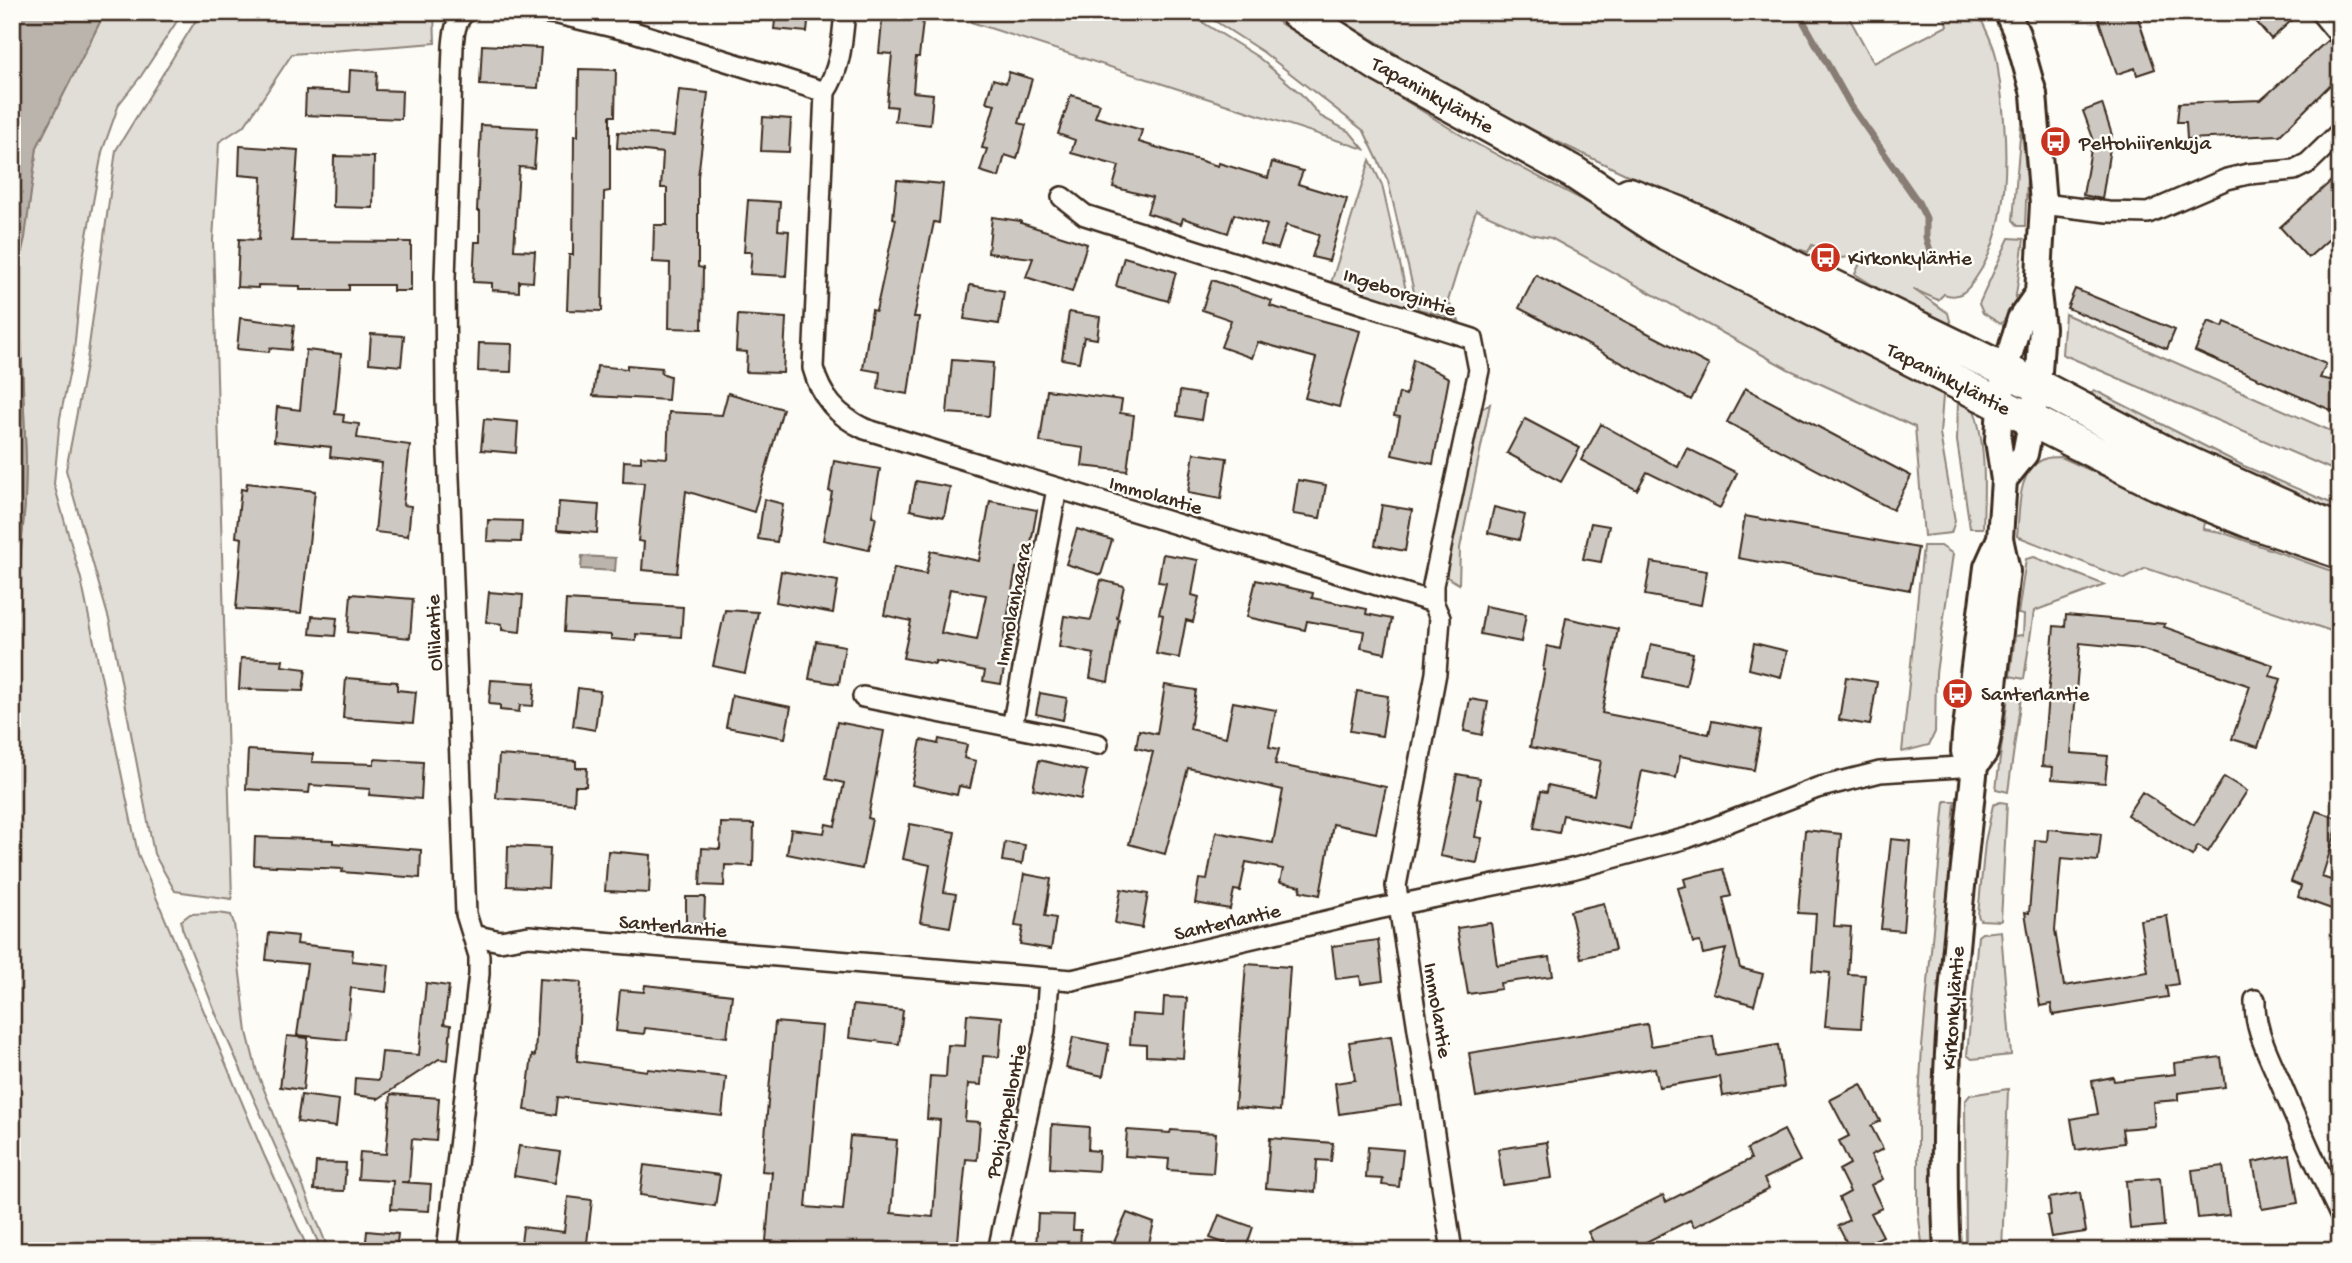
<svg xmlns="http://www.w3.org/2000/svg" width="2352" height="1263" font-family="'Gochi Hand',sans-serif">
	<rect width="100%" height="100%" fill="#fdfcf7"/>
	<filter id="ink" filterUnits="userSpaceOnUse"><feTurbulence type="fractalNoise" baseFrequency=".0143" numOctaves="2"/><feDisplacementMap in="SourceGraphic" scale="14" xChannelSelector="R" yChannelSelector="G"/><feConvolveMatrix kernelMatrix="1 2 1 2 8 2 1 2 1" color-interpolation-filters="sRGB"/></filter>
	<g filter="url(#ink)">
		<!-- green -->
		<path fill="#e1ded7" stroke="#8e847a" stroke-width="2" d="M105 12H183L141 76 119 104 102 152 83 258 74 351 60 418 54 484 81 579 138 854 264 1155 309 1251H12V654L25 503 26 459 18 267 24 240 37 147Z
			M201 12H434L435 43 292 54 245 125 219 142 213 240 232 899 175 891 154 854 110 623 66 470 87 360 116 150Z
			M973 12H1186L1258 57 1301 94 1320 116 1350 132 1364 149 971 22Z
			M1201 12H1262L1469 140 1806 318 1944 383 1940 434 1955 521 1951 533 1924 536 1915 427 1788 369 1551 238 1530 234 1476 210 1448 301 1460 323 1446 316 1418 309 1388 181 1364 131 1263 52Z
			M1328 12H1846L1874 63 1947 26 1944 12H1978C1983 25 1991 38 1995 52 1998 62 1998 73 2000 83 2008 142 2012 224 1977 276 1969 289 1960 300 1944 294L1938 300 1913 289 1948 313 1952 328 1895 299 1855 274 1860 263 1847 257 1842 258 1812 245 1808 252 1760 238 1742 229 1526 127 1413 64Z
			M2021 125 2027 177 2025 226H2018L2013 220Z
			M1370 160 1382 185 1410 308 1331 283Z
			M2009 238 2024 239 2015 302 2011 312 2001 324 1983 313 1979 304Z
			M2065 314 2340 435V473L2062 354Z
			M2094 390 2244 466 2340 507V521L2087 398Z
			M1958 399 1973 407C1987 442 1984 490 1983 528H1970L1957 441Z
			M1490 404 1460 548 1459 584 1447 577 1445 563 1477 411Z
			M2061 457 2204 522 2203 529 2221 532 2340 574V634L2146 568 2125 579 2017 536C2020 512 2016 470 2044 459 2048 457 2056 457 2061 457Z
			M1923 546H1941L1953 554 1936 673 1935 732 1929 745 1902 752Z
			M2034 557 2105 585 2034 611 2024 679 2010 676 2015 636 2023 635 2024 615 2018 614 2026 559Z
			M2009 689 2022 690 2008 792 1996 789Z
			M1945 801H1955L1931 1102 1933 1251H1923L1918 1211V1115L1922 1047Z
			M2000 802 2007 803 2001 921 1980 920 1978 915 1985 842 1993 805Z
			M218 913 231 915 234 924 247 1032 257 1072 329 1251H322L216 1014 182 928 181 921 190 914Z
			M2001 931 2011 1055 1972 1059 1967 1055 1978 936 1982 933Z
			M2008 1089 2002 1251H1966L1965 1101 1970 1095Z"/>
		<!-- water -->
		<path fill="#bbb4ad" stroke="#887d74" stroke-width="2" d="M12 12H105L37 147 25 238 18 267 26 459 25 503 12 654Z
			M582 556 616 558 615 571 581 569Z"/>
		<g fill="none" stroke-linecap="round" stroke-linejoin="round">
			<!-- stream -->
			<path stroke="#887d74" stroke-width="7" d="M1795 12 1802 19 1851 106 1918 202 1926 218V237L1930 252 1935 258 1952 263"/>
		</g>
		<!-- building -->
		<path fill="#cdc8c2" stroke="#3b2a1e" stroke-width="2" fill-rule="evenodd" d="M776 12H809L807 32 774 29Z
			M883 12H924L919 57H916L913 92 933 94 930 125 895 121 897 107 887 106 892 54 879 53Z
			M2096 12H2136L2155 69 2137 75 2135 68 2117 74Z
			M2248 12H2301L2271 39Z
			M2328 40 2340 53V75L2280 135 2187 139 2186 122H2177L2179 103 2261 100Z
			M482 45 541 48 538 88 480 85Z
			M579 69 616 70 615 116H610V191L604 192 602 311 567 310 569 255H573L574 136H578Z
			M350 70 377 72 376 90 402 91 401 119 305 115 306 90 349 92Z
			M1009 72 1032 79 1019 123 1026 125 1017 159 1005 155 999 177 980 171 987 149 982 148 995 104 986 102 993 79 1006 83Z
			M679 90 708 93 698 177V267L703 268 702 329 669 328 670 263 653 262 654 225H667V188H661L663 153 617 148 618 132 674 136Z
			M1071 95 1100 104 1095 117 1142 130 1139 142 1218 166 1219 163 1268 178 1272 162 1303 171 1298 184 1347 199 1329 261 1312 257 1319 235 1286 225 1278 249 1261 244 1267 225 1234 214 1228 233 1183 218 1181 224 1147 213 1152 197 1113 187 1119 166 1071 153 1075 140 1058 134Z
			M2102 104 2112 135 2102 199 2083 195 2093 138 2083 111Z
			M763 117 791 119 789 152 761 151Z
			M481 125 537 128 534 168 519 167 514 250 535 251 533 282 519 281V292L492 290V283L473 282 475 242H480V211H477Z
			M240 146 298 150 292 241 411 242V291H393V285H349V290H300V286L258 285V288L237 287 239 239 259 240 262 177 239 175Z
			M334 156 374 157 373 208 333 207Z
			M2340 173V229L2308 258 2280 227Z
			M897 180 943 184 939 223 934 222 914 317H919L908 394 878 389 880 372 863 369 872 310 876 311 896 219 893 218Z
			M748 200 780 202 778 230 789 231 786 276 750 274 752 252H744Z
			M992 217 1021 221V223L1087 244 1072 292 1026 277 1033 258 988 253Z
			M1124 257 1176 272 1168 301 1116 286Z
			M1536 275 1709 365 1691 400 1519 308Z
			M1212 280 1272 301 1270 306 1360 331 1339 407 1305 398 1316 358 1258 342 1252 358 1221 347 1231 320 1202 310Z
			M970 285 1004 291 999 324 964 319Z
			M2075 289 2175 330 2167 349 2067 308Z
			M1069 312 1100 317 1097 339 1084 337 1079 362 1062 359Z
			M738 315 786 318 783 373 746 372 747 352 736 351Z
			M240 318 294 325 291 350 270 348 269 352 237 349Z
			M2208 321 2223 327 2225 322 2326 364 2320 378 2340 382V414L2195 351Z
			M371 334 404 336 401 366 369 363Z
			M479 343 512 344 511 372 478 371Z
			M306 350 341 354 335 414 344 415 343 422 359 424 357 438 410 445 403 505 411 506 408 536 375 532 382 463 330 457 331 447 274 441 277 407 300 410Z
			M1413 359 1449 378 1433 464 1392 455 1400 417 1394 416 1399 393 1406 395Z
			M952 360 993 363 989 416 947 413Z
			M627 365 662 368 661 373 670 376 668 400 593 396 597 366 627 369Z
			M1745 388 1911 476 1893 510 1727 422Z
			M1047 390 1122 400 1120 413 1134 415 1127 471 1082 466 1084 448 1040 442Z
			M1180 391 1205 395 1201 420 1177 416Z
			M728 393 783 409 754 512 686 491 677 573 642 570 644 542 638 541 644 483 623 482 624 461 641 462V456L667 458 669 412 722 415Z
			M484 419 518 422 516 453 481 450Z
			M1525 419 1580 448 1561 482 1507 453Z
			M1601 424 1678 467 1687 448 1737 473 1720 508 1647 472 1637 490 1581 460Z
			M1194 453 1227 458 1221 499 1188 493Z
			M834 461 880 469 872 516 876 517 869 550 823 540 832 492 829 491Z
			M1298 480 1326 485 1320 518 1293 514Z
			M916 481 950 487 944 517 910 510Z
			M247 483 315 491 301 613 236 609 242 538 236 537 241 489 246 490Z
			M764 499 783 504 777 542 758 539Z
			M990 501 1037 510 1026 570 1016 568 1002 648 1008 649 1001 684 983 681 985 671 935 661V664L903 658 911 621 884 615 894 568 926 574 931 551 979 561ZM950 589 986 595 977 640 941 633Z
			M559 502 599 505 597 533 557 530Z
			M1382 505 1412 510 1405 551 1375 545Z
			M1494 507 1525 515 1519 540 1488 533Z
			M1745 516 1918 548 1910 590 1738 558Z
			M488 520 522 521 521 542 487 541Z
			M1591 523 1609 526 1601 562 1583 559Z
			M1077 529 1112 540 1101 575 1066 564Z
			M1163 554 1198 560 1192 595 1199 597 1193 622 1186 620 1179 658 1156 654 1163 615 1159 614 1166 583 1158 582Z
			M1651 562 1707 571 1701 605 1645 595Z
			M781 571 838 581 833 613 776 602Z
			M1101 580 1124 586 1117 618 1119 619 1108 682 1090 678 1094 654 1059 647 1064 616 1091 620Z
			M1256 580 1313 593 1312 598 1367 609 1366 614 1392 619 1385 653 1361 648 1364 631 1307 621 1305 630 1247 617Z
			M489 592 523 595 520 632 502 630V624L486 622Z
			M351 594 413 599 410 638 348 632Z
			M566 600 683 607 681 637 636 634V641L611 639V635L564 632Z
			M1485 606 1526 614 1521 642 1480 634Z
			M725 610 758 612 745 673 713 666Z
			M2066 615 2165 624 2164 627 2273 665 2270 676 2281 679 2258 747 2232 739 2250 686 2141 649 2080 643 2071 753 2108 756 2105 783 2052 779 2053 767 2042 766 2054 626 2065 627Z
			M312 616 337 618 335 636 310 634Z
			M1566 618 1618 629 1602 713 1709 734 1712 721 1761 730 1754 770 1680 756 1676 778 1642 771 1630 829 1563 815 1559 833 1534 828 1541 791 1547 792 1548 785 1594 795 1601 761 1530 747 1545 670H1543L1547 646 1560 649Z
			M816 641 845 646 839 684 809 679Z
			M1754 643 1787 651 1781 677 1749 669Z
			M1651 644 1693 653 1686 686 1644 677Z
			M241 658 283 660 282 666 306 669 303 691 239 689Z
			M1846 677 1877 682 1870 725 1839 720Z
			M346 678 397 682V690L416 692 413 723 343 718Z
			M491 680 535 683 533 706 520 705 519 712 500 710V705L489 704Z
			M1165 685 1196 690 1190 729 1226 737 1233 702 1276 710 1269 747 1279 749 1275 764 1386 787 1376 833 1333 824 1320 895 1300 891 1301 886 1280 882 1283 869 1246 862 1240 891 1234 890 1230 909 1195 903 1199 879 1207 880 1216 832 1273 843 1283 790 1188 768 1165 854 1129 844 1153 752 1136 748 1139 730 1157 734Z
			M578 688 600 691 595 730 573 726Z
			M1357 691 1388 696 1382 736 1350 731Z
			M1040 693 1067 698 1063 720 1036 714Z
			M732 695 791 707 785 738 726 727Z
			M1470 699 1488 702 1482 735 1464 731Z
			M837 722 884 731 868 818 872 819 862 869 787 854 791 829 824 833 826 824 835 826 844 783 826 779Z
			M939 739 967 745 964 758 976 761 970 788 959 786 957 795 912 785 921 740 938 744Z
			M248 750 313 754 312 762 374 764V759L423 762 421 799 369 795 370 789 310 785 309 793 246 789Z
			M499 755 576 761V768H587L586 786H575L574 804 496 798Z
			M1039 760 1087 771 1081 799 1033 789Z
			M1457 774 1480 778 1477 798 1482 799 1475 837 1482 838 1477 863 1440 856Z
			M2224 777 2247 791 2208 852 2198 846 2192 856 2127 815 2142 792 2194 825Z
			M2316 811 2340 819 2322 877 2340 883V912L2298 897 2301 886 2291 882Z
			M721 823 754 824 753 866 725 865 724 886 700 885 702 848 720 849Z
			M910 824 955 832 944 892 956 894 950 927 920 922 930 865 903 859Z
			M2048 829 2101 834 2098 861 2061 858 2055 930 2064 986 2148 972 2140 920 2167 916 2178 984 2166 986 2168 997 2053 1015 2051 1004 2040 1006 2025 912 2029 913 2035 840 2047 841Z
			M1805 830 1841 834 1834 926 1851 927 1848 974 1865 975 1861 1028 1825 1026 1830 973 1812 971 1816 914 1798 913Z
			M255 837 333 840V843L421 850 420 878 342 872 343 869 254 865Z
			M1891 839 1910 841 1903 931 1881 929Z
			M1005 842 1025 845 1022 864 1002 861Z
			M508 846 550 848 548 888 507 886Z
			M608 851 651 855 649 893 605 891Z
			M1723 869 1731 896 1723 898 1740 968 1763 974 1754 1005 1713 993 1726 949 1703 954 1700 942 1693 943 1678 888 1686 886 1684 879Z
			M1024 874 1051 879 1045 916 1056 918 1051 949 1020 944 1023 927 1015 926Z
			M1121 889 1148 894 1142 928 1115 923Z
			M686 897H705L704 924H686Z
			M1604 903 1615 950 1581 958 1570 911Z
			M1491 923 1497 965 1550 957 1553 976 1500 983 1501 989 1468 994 1457 928Z
			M269 933 298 936 297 944 353 950 352 961 389 965 386 992 351 988 346 1040 297 1035 307 964 266 960Z
			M1378 940 1383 981 1361 984 1360 976 1336 979 1332 946Z
			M1246 964 1290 967 1280 1111 1235 1107Z
			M539 979 581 982 577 1061 647 1071 648 1069 726 1077 722 1116 558 1097 556 1115 525 1110 532 1055 535 1056Z
			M426 983 449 986 444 1024 451 1025 448 1060 439 1059 378 1099V1098L354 1095 355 1078 379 1080 382 1052 419 1055Z
			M645 985 732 995 727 1037 645 1028 644 1034 616 1031 620 990 644 992Z
			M1164 997 1187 998 1183 1058 1146 1056V1045L1130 1044 1132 1014 1163 1016Z
			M853 1005 903 1010 899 1044 849 1038Z
			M967 1014 1002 1017 999 1057 983 1056 981 1085 968 1084 965 1121 980 1122 977 1160 966 1159 957 1251H890L766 1241 772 1172 762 1171 775 1022 822 1026 806 1207 843 1210 850 1136 897 1140 891 1213 933 1217 940 1120 927 1119 930 1076 946 1077 948 1045 965 1046Z
			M1647 1024 1651 1046 1713 1036 1716 1055 1778 1045 1784 1087 1723 1096 1720 1077 1659 1087 1655 1068 1476 1097 1469 1053Z
			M287 1036 308 1038 303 1090 280 1087Z
			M1391 1036 1401 1105 1339 1114 1335 1083 1355 1080 1349 1042Z
			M1073 1037 1109 1044 1103 1076 1066 1068Z
			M2221 1057 2225 1087 2178 1093V1100L2153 1102 2155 1126 2122 1129 2124 1143 2076 1150 2071 1119 2098 1114 2092 1081 2113 1077 2114 1081 2175 1074 2174 1063Z
			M1861 1084 1880 1121 1871 1126 1883 1149 1871 1155 1883 1179 1871 1185 1882 1208 1871 1213 1883 1236 1851 1251 1838 1226 1849 1220 1839 1198 1850 1192 1839 1170 1850 1164 1839 1141 1849 1136 1830 1100Z
			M391 1094 439 1098 436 1141 412 1139 409 1182H401L431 1184 429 1211 391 1209 393 1181 358 1179 360 1152 386 1154Z
			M301 1095 339 1100 336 1127 297 1122Z
			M1052 1124 1089 1127 1088 1150 1099 1151 1098 1171 1050 1168Z
			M1127 1130 1170 1133 1171 1130 1216 1133 1213 1173 1168 1170 1169 1159 1125 1156Z
			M1784 1130 1800 1161 1764 1179 1769 1189 1694 1227 1690 1220 1628 1251H1598L1588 1232 1663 1195 1666 1202 1751 1159 1747 1149Z
			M1270 1138 1333 1143 1331 1161 1317 1160 1315 1192 1266 1188Z
			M1547 1142 1552 1178 1503 1185 1498 1149Z
			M519 1146 560 1152 555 1183 514 1176Z
			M1368 1147 1403 1150 1399 1187 1382 1185 1383 1179 1366 1178Z
			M2290 1155 2298 1203 2262 1209 2253 1162Z
			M316 1162 346 1163 344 1191 314 1190Z
			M644 1165 720 1175 715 1206 640 1195Z
			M2223 1166 2229 1215 2198 1218 2192 1170Z
			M2160 1178 2164 1226 2130 1229 2126 1181Z
			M2080 1193 2086 1232 2051 1237 2047 1216 2051 1215 2049 1198Z
			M568 1197 592 1200 586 1251H520L523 1227 564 1232Z
			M1127 1213 1154 1223 1147 1251H1110Z
			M1038 1214 1074 1215 1073 1230H1081L1080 1250 1036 1248Z
			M1219 1215 1253 1227 1245 1251 1210 1238Z
			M367 1231 398 1234 396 1251H365Z"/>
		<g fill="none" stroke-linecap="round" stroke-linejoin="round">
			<defs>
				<path id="minor" d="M540 12 558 14 634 32 825 92 813 368C821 397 837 416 865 429 1054 488 1244 544 1433 602
					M2320 12 2340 36
					M825 92C841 68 842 41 845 12
					M1062 197 1085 215 1473 339 1479 370 1433 585V602L1440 618 1436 673 1396 886 1452 1251
					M2043 204 2108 212 2148 213 2227 179 2248 174 2294 170 2308 163 2340 132
					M863 697 1098 744
					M1012 727 1057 489
					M473 935 500 941 529 936 1072 980 1378 909 1572 869 1687 838 1817 788 1880 772 1975 766
					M2255 1000C2254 1030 2269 1055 2280 1082 2299 1127 2319 1171 2340 1215
					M447 1251 479 974V956L466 914 446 400 445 278 453 46C454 34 455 21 465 12
					M998 1251 1045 1032 1049 979"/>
				<path id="tertiary" d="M2004 480 2025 454 2038 386 2042 328 2038 293 2043 204 2034 94 2017 34 2007 12
					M1975 766 1964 752 1965 735 1987 567 2000 538
					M1947 1251C1938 1089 1957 927 1975 766L1985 752 1988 737 2007 571 2000 538 2004 480 1998 440 2000 404 2005 370 2020 319 2038 293"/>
				<path id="primary" d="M1296 12 1380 66 1573 172 1667 234 1737 271 2156 483 2249 521 2340 552
					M1629 194 1679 213 1781 261 2038 386 2164 452 2340 532"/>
			</defs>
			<!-- minor casing -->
			<use href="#minor" stroke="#3b2a1e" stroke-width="24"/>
			<!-- tertiary casing -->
			<use href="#tertiary" stroke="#3b2a1e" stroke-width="30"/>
			<!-- primary casing -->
			<use href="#primary" stroke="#3b2a1e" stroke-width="37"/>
			<!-- minor -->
			<use href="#minor" stroke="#fdfcf7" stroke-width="19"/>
			<!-- tertiary -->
			<use href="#tertiary" stroke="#fdfcf7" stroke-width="24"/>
			<!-- primary -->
			<use href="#primary" stroke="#fdfcf7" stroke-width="32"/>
		</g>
	</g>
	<!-- icons -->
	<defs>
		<symbol id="bus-disc" viewBox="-11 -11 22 22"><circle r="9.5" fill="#c8321e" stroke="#fdfcf7"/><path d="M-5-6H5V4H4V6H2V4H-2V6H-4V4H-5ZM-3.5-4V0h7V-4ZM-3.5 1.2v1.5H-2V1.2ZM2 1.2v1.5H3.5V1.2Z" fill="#fff"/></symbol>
	</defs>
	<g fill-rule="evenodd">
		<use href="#bus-disc" x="2038" y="124" width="35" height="35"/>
		<use href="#bus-disc" x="1808" y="240" width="35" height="35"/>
		<use href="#bus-disc" x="1940" y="676" width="35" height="35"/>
	</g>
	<g text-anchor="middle" stroke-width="5" stroke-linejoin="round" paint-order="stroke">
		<!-- street labels -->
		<g font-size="21" fill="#3b2a1e" stroke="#fdfcf7">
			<text transform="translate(1433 94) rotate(29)" y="7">Tapaninkyläntie</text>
			<text transform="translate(1400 291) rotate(18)" y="7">Ingeborgintie</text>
			<text transform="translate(1949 378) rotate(27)" y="7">Tapaninkyläntie</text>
			<text transform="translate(1156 494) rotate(16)" y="7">Immolantie</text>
			<text transform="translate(1012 604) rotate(-79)" y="7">Immolanhaara</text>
			<text transform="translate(433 633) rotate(-92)" y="7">Ollilantie</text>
			<text transform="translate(1227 921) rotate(-13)" y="7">Santerlantie</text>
			<text transform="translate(673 925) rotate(5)" y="7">Santerlantie</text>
			<text transform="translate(1952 1008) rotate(-86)" y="7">Kirkonkyläntie</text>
			<text transform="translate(1439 1010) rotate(81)" y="7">Immolantie</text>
			<text transform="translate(1005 1111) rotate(-78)" y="7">Pohjanpellontie</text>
		</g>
		<!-- poi labels -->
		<g font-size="21" fill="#3b2a1e" stroke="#fdfcf7" text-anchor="start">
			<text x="2079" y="149">Peltohiirenkuja</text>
			<text x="1848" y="264">Kirkonkyläntie</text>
			<text x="1981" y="700">Santerlantie</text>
		</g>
	</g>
	<!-- margin -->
	<rect width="2352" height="1263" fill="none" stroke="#fdfcf7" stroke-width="42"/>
	<rect x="21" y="21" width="2310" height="1221" fill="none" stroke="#3b2a1e" stroke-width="2.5" filter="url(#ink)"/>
</svg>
